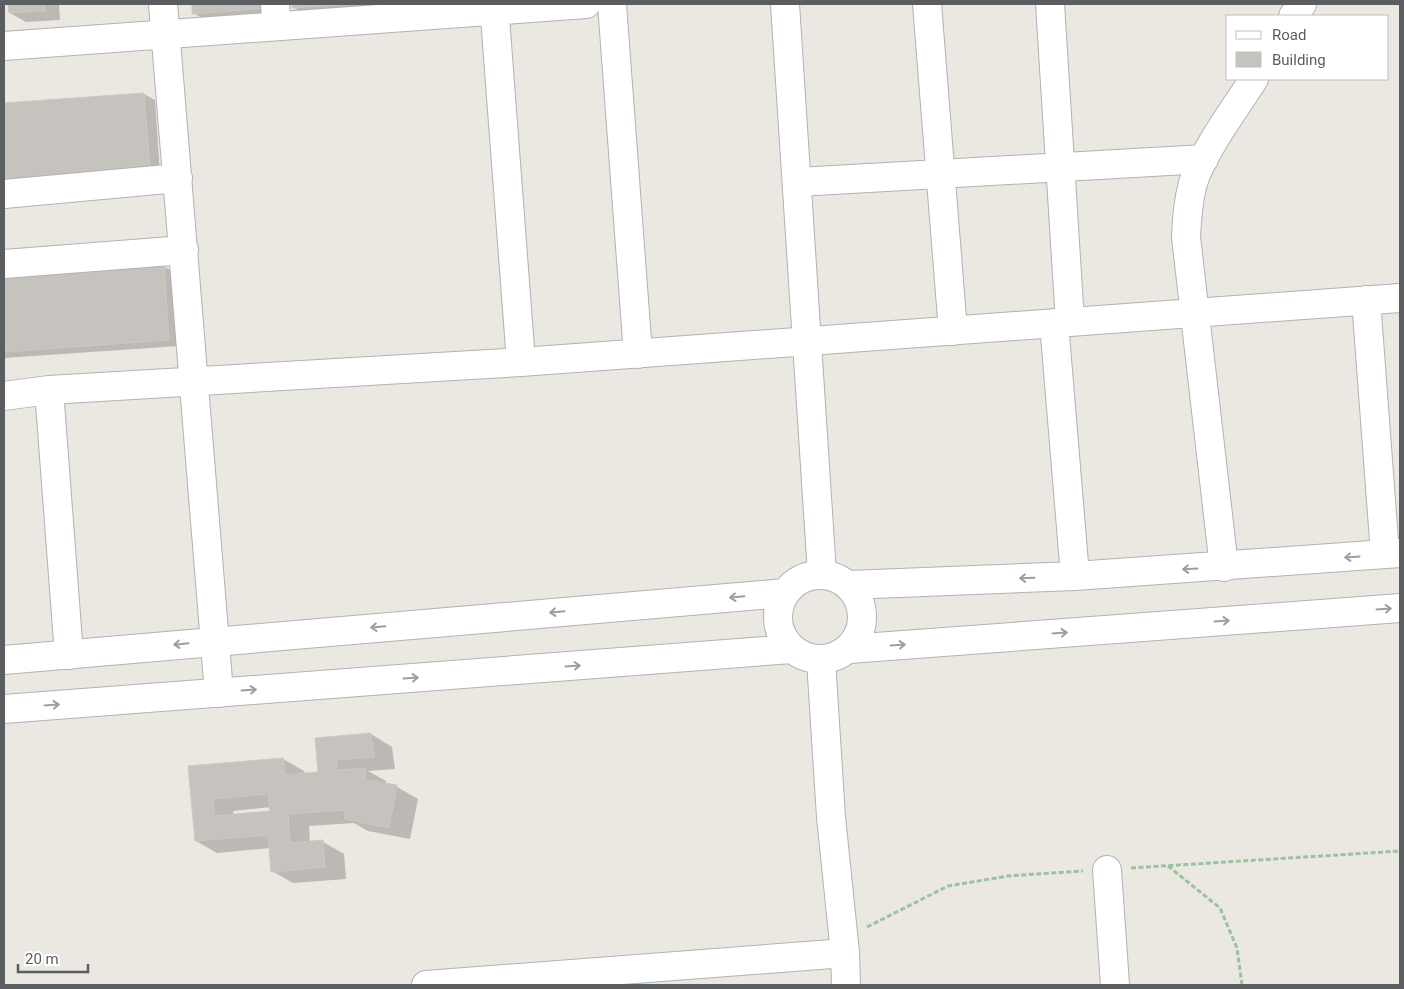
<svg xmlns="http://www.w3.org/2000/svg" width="1404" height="989" font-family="Roboto,sans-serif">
	<rect width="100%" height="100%" fill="#ebe7e1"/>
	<!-- shadow -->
	<path fill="#0003" fill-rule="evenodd" d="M9 4H59L60 20 26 22 10 13Z
		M193 4H275L276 14 204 19 193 13Z
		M293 4H375L376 8 304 14 293 7Z
		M144 94 155 100 160 174 4 185V104Z
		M163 266 174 272 179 346 4 358V277Z
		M371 734 392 747 395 769 368 771 386 781V785L397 787 418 799 410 839 368 831 354 823 309 826 310 843 323 842 344 854 346 879 293 883 272 871 270 848 217 853 196 841 189 768 283 759 304 771 305 774 320 773 317 739ZM271 807V813L234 816 233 811Z"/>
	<!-- building -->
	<path fill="#c6c2be" stroke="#cfc8c0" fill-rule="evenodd" d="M8 4H44L45 11 9 13Z
		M192 4H265L266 8 192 14Z
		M292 4H353L292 8Z
		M144 93 150 169 4 179V103Z
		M164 265 169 340 4 352V275Z
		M371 733 374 757 336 760 337 770 365 768 366 780 397 785 389 828 345 819V810L288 814 290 843 323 840 325 867 271 872 268 835 195 841 188 766 283 758 285 775 318 772 315 738ZM268 794 270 811 214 816 213 799Z"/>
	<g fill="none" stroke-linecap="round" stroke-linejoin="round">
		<defs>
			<path id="minor" d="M163 4 219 693
				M275 4 277 26
				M494 4 521 362
				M612 4 638 354
				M927 4 953 331
				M1050 4 1070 322
				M1293 16 1302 4
				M4 46 586 4
				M798 182 1204 159
				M4 194 178 178
				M4 264 184 250
				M1366 300 1385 554
				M1054 323 1075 576
				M49 390 69 655
				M4 396 49 390 521 362 1400 298
				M1224 567 1186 237C1187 218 1188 201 1193 183 1202 153 1236 107 1254 79
				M849 585 1075 576 1400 553
				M849 649 1400 608
				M821 660 831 817 845 953 846 985
				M1107 870 1115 985
				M426 985 845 953"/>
			<path id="tertiary" d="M785 4 822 574
				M778 617a42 42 0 1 1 84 0a42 42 0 1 1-84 0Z
				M4 660 785 593
				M4 709 792 649"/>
		</defs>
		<!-- minor casing -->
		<use href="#minor" stroke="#afb3b5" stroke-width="30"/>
		<!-- tertiary casing -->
		<use href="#tertiary" stroke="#afb3b5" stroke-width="30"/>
		<!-- path -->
		<path stroke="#9bc3a0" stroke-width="3" stroke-dasharray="5 2.5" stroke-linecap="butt" d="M1168 866 1220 908 1237 948 1242 985
			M1131 868 1400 851
			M867 927 948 886 1008 876 1083 871"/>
		<!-- minor -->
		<use href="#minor" stroke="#fff" stroke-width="28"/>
		<!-- tertiary -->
		<use href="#tertiary" stroke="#fff" stroke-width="28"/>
	</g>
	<!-- one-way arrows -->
	<defs><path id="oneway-shaft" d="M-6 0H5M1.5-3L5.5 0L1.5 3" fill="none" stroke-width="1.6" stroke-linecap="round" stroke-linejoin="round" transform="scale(1.25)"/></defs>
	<g stroke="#9c9ea0">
		<use href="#oneway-shaft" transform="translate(1352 557) rotate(176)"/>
		<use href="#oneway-shaft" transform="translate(1190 569) rotate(177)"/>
		<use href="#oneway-shaft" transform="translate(1027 578) rotate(178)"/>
		<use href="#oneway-shaft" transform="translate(737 597) rotate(175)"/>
		<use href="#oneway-shaft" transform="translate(1384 609) rotate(-4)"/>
		<use href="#oneway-shaft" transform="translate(557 612) rotate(175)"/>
		<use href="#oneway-shaft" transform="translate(1222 621) rotate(-4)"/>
		<use href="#oneway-shaft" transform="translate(378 627) rotate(175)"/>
		<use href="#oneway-shaft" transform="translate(1060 633) rotate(-4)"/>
		<use href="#oneway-shaft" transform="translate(181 644) rotate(174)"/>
		<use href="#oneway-shaft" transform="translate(898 645) rotate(-4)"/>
		<use href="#oneway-shaft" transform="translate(573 666) rotate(-4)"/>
		<use href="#oneway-shaft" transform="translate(411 678) rotate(-4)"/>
		<use href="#oneway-shaft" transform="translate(249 690) rotate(-4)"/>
		<use href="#oneway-shaft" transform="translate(52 705) rotate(-4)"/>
	</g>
	<!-- border -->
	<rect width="1404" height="989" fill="none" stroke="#5a5e61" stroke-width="10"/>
	<!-- legend -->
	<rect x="1226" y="15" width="162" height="65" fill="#ffffff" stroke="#bdbfc0"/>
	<rect x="1236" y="31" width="25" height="8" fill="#ffffff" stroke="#bdbfc0"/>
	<text x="1272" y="40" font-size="15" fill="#5a5e61">Road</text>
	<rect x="1236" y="52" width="25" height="15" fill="#c6c2be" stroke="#bdbfc0"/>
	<text x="1272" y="65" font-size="15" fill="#5a5e61">Building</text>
	<!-- scale -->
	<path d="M18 964v8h70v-8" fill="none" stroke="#5a5e61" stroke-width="2.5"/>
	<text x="25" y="964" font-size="15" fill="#5a5e61" stroke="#ffffff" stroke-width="4" paint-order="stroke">20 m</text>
</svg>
